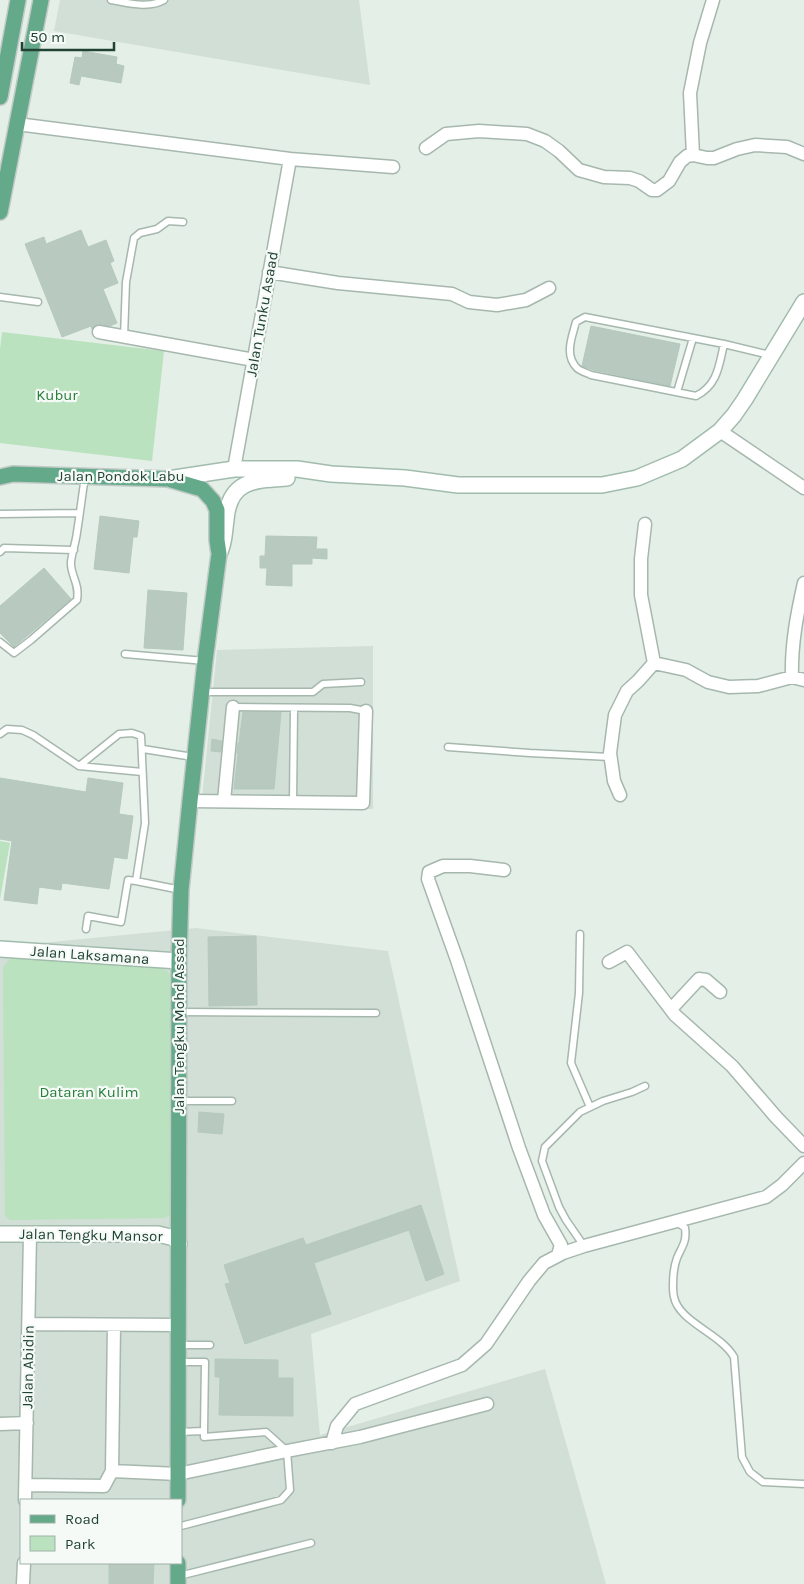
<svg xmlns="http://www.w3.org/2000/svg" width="804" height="1584" font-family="Karla,sans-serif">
	<rect width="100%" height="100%" fill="#e4efe8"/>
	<!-- built -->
	<path fill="#d1dfd6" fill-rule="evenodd" d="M60 0H359L370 85 54 31Z
		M373 646V809L201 808 217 650Z
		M196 928 388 951 460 1281 311 1334 320 1435 545 1369 606 1584H0V947ZM21 1500H181V1563H21Z"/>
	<!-- green -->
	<path fill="#bae2be" d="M2 332 164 351 152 461 0 443V349Z
		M0 841 10 843 0 899Z
		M19 955 158 966 168 972 173 980V1211L169 1216 164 1218 10 1220 5 1216 3 968C7 961 11 958 19 955Z"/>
	<!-- building -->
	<path fill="#b8cac0" stroke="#b5c9bd" d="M83 51 117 57 116 64 124 66 121 83 81 76 79 85 70 83 75 57 82 58Z
		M81 230 88 247 106 240 114 261 110 263 118 283 103 289 117 323 110 326 97 324 92 329 91 326 62 337 25 244 44 237 46 244Z
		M591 326 680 344 670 386 593 370 582 366Z
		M100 516 139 521 137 537H133L129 573 94 569Z
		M266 536 317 537 316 549H327V559L312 558V564H292V586L266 585 267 568H260V556H265Z
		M44 568 71 599 14 647 0 633V606Z
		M148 590 187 593 183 650 144 648Z
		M243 712H281L274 789H234L238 754 237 753 238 743H239Z
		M212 739 222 741 221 752 211 751Z
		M0 778 86 792 88 778 123 783 119 814 133 816 127 859 114 857 109 889 62 883 61 890 39 887 37 904 4 900 12 841 0 839Z
		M256 936 257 1005 209 1006 208 937Z
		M199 1112 224 1114 222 1134 198 1132Z
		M421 1205 444 1274 426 1281 409 1230 314 1263 331 1314 245 1344 225 1284 230 1283 224 1265 303 1238 306 1245Z
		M215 1359 278 1360V1378H293V1416L219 1415 220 1377H215Z
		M109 1563H154L153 1584H109Z"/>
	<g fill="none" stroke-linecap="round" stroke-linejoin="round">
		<defs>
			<path id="lane" d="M111 0C128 3 149 9 164 0
				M0 297 38 302
				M585 317 724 344C719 365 718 385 696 396L591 375C587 373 580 371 577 368 564 355 572 337 576 322Z
				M124 337 126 282 134 238 140 233 157 229 168 221 183 222
				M724 344 770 355
				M677 392 693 338
				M0 514 79 513
				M0 552 4 548 74 550
				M0 642 14 653 31 640 77 600C80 583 70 575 71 562 72 552 76 542 77 532 80 514 82 495 85 477
				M125 654 205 661
				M202 692H313L323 684 361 682
				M233 707 350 708 366 711
				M0 734 7 729 22 730 33 735 79 766 142 772
				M448 747 530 753 610 757
				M143 749 193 757
				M79 766 119 734 132 733 141 736 145 823 136 881 128 880 121 922 88 916 86 929
				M293 802 294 708
				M136 881 181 890
				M580 934 579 993 571 1063 590 1107
				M179 1012 376 1013
				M179 1101H232
				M677 1222 685 1228C687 1242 682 1246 677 1258 674 1266 673 1276 673 1285 673 1288 673 1293 674 1297 679 1322 720 1333 734 1357L742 1457 750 1472 763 1482 804 1484
				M584 1246 566 1220 559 1207 542 1161 545 1147 580 1112 603 1101 632 1092 645 1086
				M179 1345H210
				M178 1432 204 1431 205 1362H178
				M181 1526 281 1500 290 1490 287 1451 266 1432 204 1437V1431
				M179 1576 311 1543"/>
			<path id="street" d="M17 124 290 159 393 167
				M426 148 446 134 479 131 527 134 545 141 559 151 579 170 604 177 630 178 639 181 652 190H657L669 181 680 162 687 156 693 155 707 158H714L737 149 755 145 787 147 804 154
				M693 155 690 93 700 43 713 0
				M269 272 338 283 452 294 469 302 497 305 526 300 549 288
				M99 332 254 360
				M720 431 804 488
				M234 469 290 159
				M645 524 641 559V595L654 663 686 670 708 682 729 687 758 686 792 677 804 680
				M792 677C791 645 797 614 804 583
				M620 795 614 781 610 753 615 715 627 691 638 681 654 663
				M190 801 363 803 366 711
				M224 801 233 707
				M504 870 470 866H443L429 872 428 879 457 960 519 1148 544 1215 561 1245 558 1255
				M609 962 627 952 675 1015 732 1066 776 1117 804 1146
				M671 1009 699 979 706 980 720 992
				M29 1324 178 1325
				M0 1424 27 1423
				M332 1443 337 1426 355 1404 462 1365 486 1344 529 1281 544 1263 563 1253 584 1246 766 1197 782 1185 804 1163
				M112 1471 178 1474 287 1451 360 1437 487 1404
				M26 1485 104 1486 112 1471 114 1325
				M25 1500 30 1234
				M23 1584 24 1563"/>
			<path id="secondary" d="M168 479 234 469H297L331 474 405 478 458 485H602L637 478 682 459 720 431 734 415 745 399 804 302
				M219 554C225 542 224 533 226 520 229 480 254 480 287 478
				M0 949 179 961
				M0 1234H158L174 1238 179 1244"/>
			<path id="primary" d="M0 97 18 0
				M0 212 41 0
				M0 477 13 474 168 479 202 489 213 501 217 510V540L219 554 205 661 190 801 181 890 179 961 178 1500
				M178 1584V1563"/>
		</defs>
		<!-- lane casing -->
		<use href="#lane" stroke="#a6b8ae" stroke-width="9"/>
		<!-- street casing -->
		<use href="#street" stroke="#a6b8ae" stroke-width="15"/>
		<!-- secondary casing -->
		<use href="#secondary" stroke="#a1bcad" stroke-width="18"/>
		<!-- primary casing -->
		<use href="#primary" stroke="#c1cac6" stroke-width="18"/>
		<!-- lane -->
		<use href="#lane" stroke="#fff" stroke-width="6"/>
		<!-- street -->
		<use href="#street" stroke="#fff" stroke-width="12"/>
		<!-- secondary -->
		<use href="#secondary" stroke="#fff" stroke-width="15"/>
		<!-- primary -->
		<use href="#primary" stroke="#63a98a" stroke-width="15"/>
	</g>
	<g text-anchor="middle" stroke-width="4.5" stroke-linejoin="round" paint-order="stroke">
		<!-- street labels -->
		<g font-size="15" fill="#214333" stroke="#f5faf7">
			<text transform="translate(262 314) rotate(-80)" y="5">Jalan Tunku Asaad</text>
			<text x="121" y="481">Jalan Pondok Labu</text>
			<text transform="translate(90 955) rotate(4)" y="5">Jalan Laksamana</text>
			<text transform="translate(179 1026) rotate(-90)" y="5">Jalan Tengku Mohd Assad</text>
			<text transform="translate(91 1235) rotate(1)" y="5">Jalan Tengku Mansor</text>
			<text transform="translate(28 1367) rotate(-89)" y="5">Jalan Abidin</text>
		</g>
		<!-- park labels -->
		<g font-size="15" fill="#267e38" stroke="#f5faf7">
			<text x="57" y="400">Kubur</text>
			<text x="89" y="1097">Dataran Kulim</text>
		</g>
	</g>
	<!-- legend -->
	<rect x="20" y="1499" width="162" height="65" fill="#f5faf7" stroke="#a0b1a9"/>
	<rect x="30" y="1515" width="25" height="8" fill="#63a98a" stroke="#a0b1a9"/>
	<text x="65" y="1524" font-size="15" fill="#214333">Road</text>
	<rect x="30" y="1536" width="25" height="15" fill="#bae2be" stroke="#a0b1a9"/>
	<text x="65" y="1549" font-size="15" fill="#214333">Park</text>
	<!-- scale -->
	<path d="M22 42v8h92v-8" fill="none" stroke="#214333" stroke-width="2.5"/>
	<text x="30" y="42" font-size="15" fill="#214333" stroke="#f5faf7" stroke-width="4" paint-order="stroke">50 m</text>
</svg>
